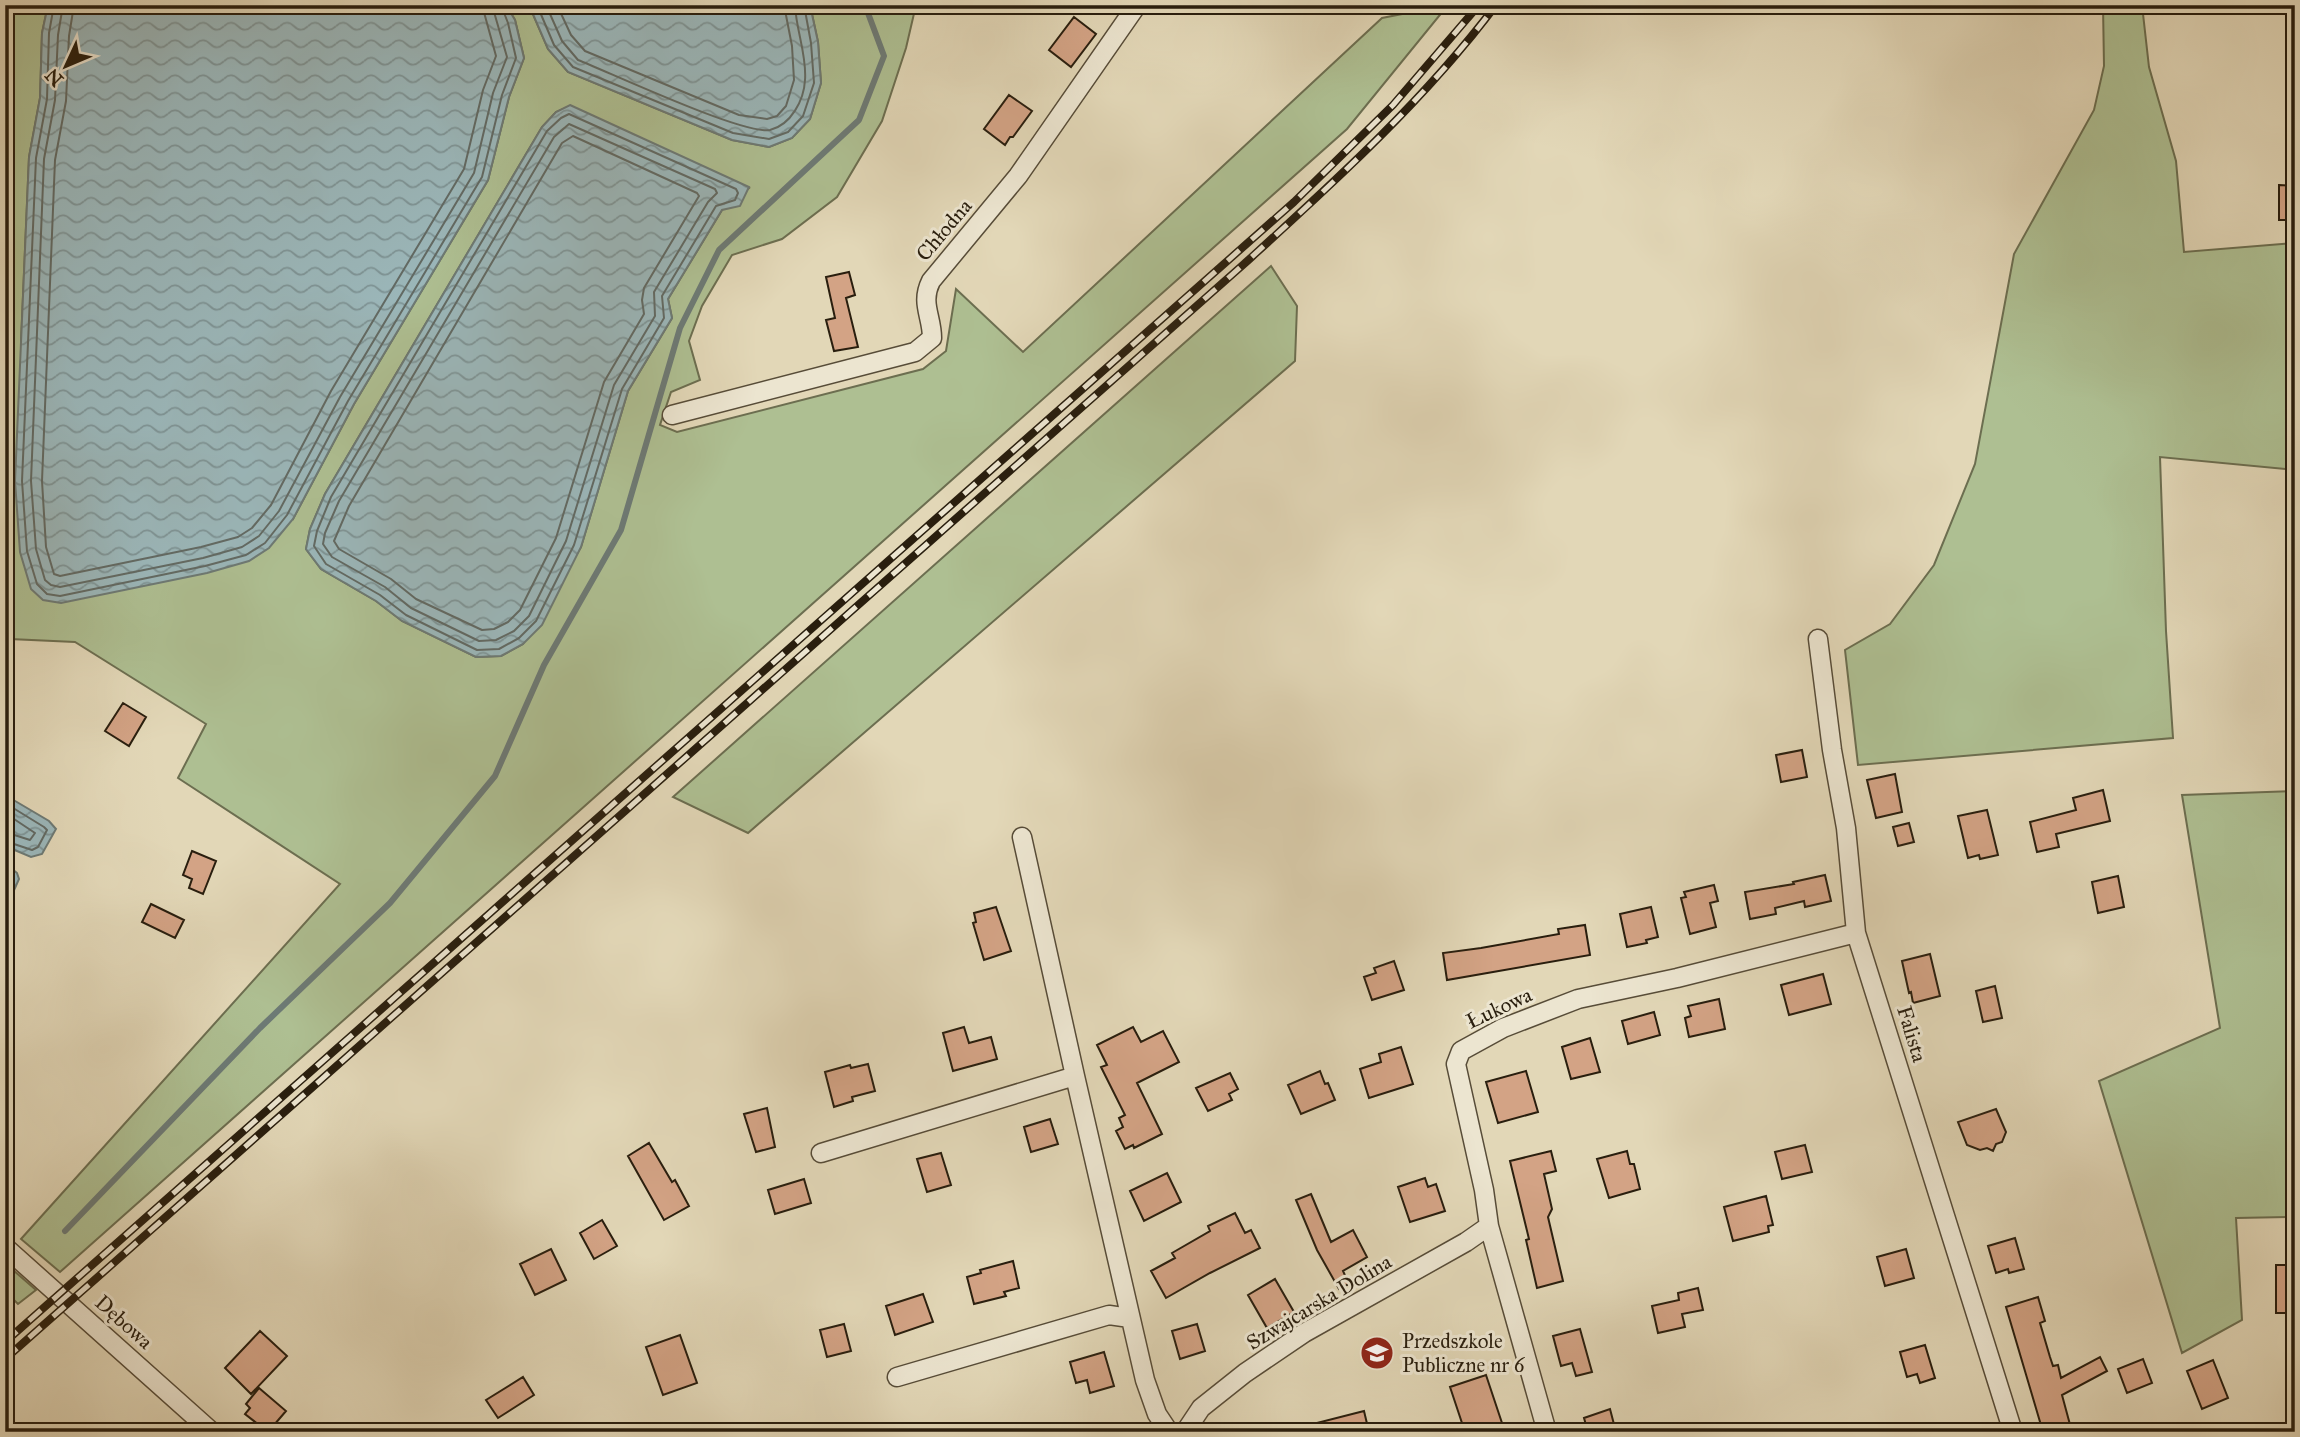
<svg xmlns="http://www.w3.org/2000/svg" width="2300" height="1437" font-family="'IM FELL Great Primer',serif">
	<defs>
		<pattern id="water-waves" width="16" height="10" patternUnits="userSpaceOnUse" patternTransform="scale(1.75)"><rect width="16" height="10" fill="#9bb7ba"/><path d="M0 5q4-4 8 0t8 0" fill="none" stroke="#7e9496"/></pattern>
	</defs>
	<rect width="100%" height="100%" fill="#e2d7b7"/>
	<filter id="stains"><feTurbulence type="fractalNoise" baseFrequency=".00286" numOctaves="4"/><feColorMatrix values="0 0 0 0 .2 0 0 0 0 .09 0 0 0 0 .02 0 0 0 .5 -.17"/></filter>
	<radialGradient id="worn" r=".72"><stop offset=".6" stop-color="#630" stop-opacity="0"/><stop offset="1" stop-color="#630" stop-opacity=".3"/></radialGradient>
	<!-- grass -->
	<path fill="#aebf92" stroke="#6c6e50" stroke-width="2" fill-rule="evenodd" d="M5 5H48L42 33 40 98 29 157 21 342 293 519 354 404 488 180 509 97 524 58 515 20 506 5H529L548 49 568 72 732 140 769 147 792 138 810 119 821 83 818 42 810 5H916L906 48 882 121 837 197 782 239 732 255 702 306 689 341 700 380 671 392 660 425 677 432 923 369 946 351 956 289 1023 352 1382 18 1448 5 1347 129 60 1272 21 1239 340 884 178 778 206 724 75 642 10 639 5 594ZM570 106 749 188 722 210 668 299 672 318 628 391 581 547 523 644 501 656 476 657 402 621 376 601 321 569 306 549 310 529 325 494 542 127 556 112Z
		M2103 5H2142L2149 67 2176 161 2184 252 2295 243V470L2160 457 2166 631 2173 738 1858 765 1845 650 1890 624 1934 565 1975 464 2014 254 2094 110 2104 66Z
		M1271 266 1297 306 1295 361 748 833 673 797Z
		M2295 791V1217L2236 1218 2242 1320 2182 1353 2099 1081 2220 1028 2182 795Z
		M5 1263 36 1290 18 1304 5 1291Z"/>
	<!-- water -->
	<path fill="url(#water-waves)" stroke="#6d7a75" stroke-width="2" d="M48 5H506L515 20 524 58 509 97 488 180 354 404 293 519 269 548 249 561 207 573 61 603 43 600 31 589 20 552 15 481 29 157 40 98 42 33Z
		M529 5H810L818 42 821 83 810 119 792 138 769 147 732 140 568 72 548 49Z
		M570 105 749 187 740 206 722 210 668 299 672 318 628 391 581 547 542 625 523 644 501 656 476 657 402 621 376 601 321 569 306 549 310 529 325 494 542 127 556 112Z
		M5 795 49 821 56 829 42 854 31 857 5 846Z
		M5 863 17 873 19 879 12 895 5 901Z"/>
	<g fill="none" stroke-linecap="round" stroke-linejoin="round">
		<!-- shore -->
		<path stroke="#626a64" stroke-width="2" d="M54 5 49 33 47 99 36 158 22 481 27 551 37 584 47 594 60 596 205 566 246 555 265 543 287 515 348 401 482 177 502 95 516 58 508 23 501 5
			M63 5 58 35 55 100 44 159 31 481 36 549 45 580 51 585 60 587 203 558 242 547 259 536 279 511 340 397 474 173 493 93 507 57 492 5
			M74 5 69 36 66 101 55 160 42 481 46 547 54 574 60 576 201 547 238 537 252 528 271 505 331 391 464 169 483 90 496 56 482 5
			M537 5 554 45 573 67 733 133 769 139 788 132 803 116 814 83 811 43 804 5
			M546 5 562 41 578 60C611 73 743 135 770 130 791 125 804 100 805 80 807 55 796 30 795 5
			M557 5 571 35 585 51 739 115 767 119 777 116 786 106 794 80 792 46 784 5
			M569 114 736 189 738 193 735 200 716 206 662 296 664 318 622 389 574 545 536 621 519 638 499 649 477 650 406 615 380 595 326 564 314 546 317 531 331 497 547 131 561 118Z
			M569 124 715 189 717 193 708 202 654 292 655 316 614 385 566 541 529 616 514 631 496 640 479 641 411 608 385 587 332 557 323 544 325 533 339 501 554 137Z
			M573 136 697 193 699 196 644 288 642 300 644 314 604 382 556 538 520 610 508 622 494 629 482 630 416 599 391 579 339 549 334 541 349 506 562 143Z
			M5 803 44 827 47 830 38 847 32 850 5 841
			M5 813 35 833 30 840 5 832"/>
		<!-- stream -->
		<path stroke="#6d7a75" stroke-width="6" d="M65 1231 260 1028 390 903 495 776 544 665 621 530 680 328 719 250 859 120 884 56 865 5"/>
	</g>
	<!-- building -->
	<path fill="#d3a385" stroke="#291e0e" stroke-width="2" d="M1074 17 1096 34 1071 67 1049 50Z
		M1009 95 1032 111 1013 137H1010L1005 145 984 129Z
		M2279 185 2295 186V220H2279Z
		M849 272 855 295 846 298 858 347 834 351 826 320 835 318 826 277Z
		M123 703 146 717 129 746 105 731Z
		M1802 750 1807 777 1781 782 1776 755Z
		M1895 774 1902 812 1876 818 1867 780Z
		M2103 790 2110 821 2056 834 2059 847 2037 852 2030 822 2076 810 2073 798Z
		M1987 810 1998 855 1980 859 1979 855 1968 858 1958 816Z
		M1909 823 1914 842 1898 846 1893 827Z
		M192 851 216 861 203 894 189 888 192 879 183 875Z
		M1825 875 1831 901 1805 907 1804 901 1775 908 1776 914 1750 919 1745 892 1794 884 1793 882Z
		M2118 876 2124 907 2098 913 2092 882Z
		M1714 885 1718 901 1710 903 1716 927 1690 934 1681 898 1686 897 1684 892Z
		M151 904 184 920 175 938 142 922Z
		M996 907 1011 951 984 960 973 923 976 922 974 913Z
		M1651 907 1658 937 1646 940 1647 943 1627 947 1620 914Z
		M1585 925 1590 955 1447 980 1443 953 1481 948 1559 934 1558 929Z
		M1930 954 1940 996 1913 1003 1911 992 1909 993 1902 961Z
		M1394 961 1404 990 1372 1000 1364 977 1376 973 1374 968Z
		M1823 974 1831 1004 1789 1015 1781 985Z
		M1995 986 2002 1018 1983 1022 1976 991Z
		M1719 999 1725 1029 1689 1037 1685 1018 1691 1016 1688 1006Z
		M1654 1012 1660 1035 1628 1044 1622 1021Z
		M964 1027 969 1043 991 1037 997 1059 953 1071 943 1033Z
		M1133 1027 1141 1042 1163 1031 1179 1062 1137 1083 1162 1134 1134 1148 1133 1145 1125 1149 1116 1131 1123 1127 1119 1118 1125 1115 1101 1067 1107 1065 1097 1045Z
		M1590 1038 1600 1072 1571 1079 1562 1047Z
		M1401 1047 1413 1084 1369 1098 1360 1069 1381 1062 1379 1054Z
		M868 1064 875 1091 852 1097 853 1101 834 1107 825 1072 850 1065 851 1068Z
		M1320 1071 1325 1084 1328 1083 1335 1100 1301 1114 1288 1085Z
		M1526 1071 1538 1112 1498 1123 1486 1082Z
		M1230 1073 1238 1089 1229 1094 1232 1100 1208 1111 1196 1088Z
		M767 1108 775 1147 756 1152 744 1114Z
		M1996 1109 2006 1132 2002 1142 1996 1144 1993 1151 1987 1148 1980 1150 1967 1145 1958 1122Z
		M1050 1119 1058 1144 1031 1152 1024 1127Z
		M649 1143 672 1182 675 1180 689 1206 664 1220 628 1156Z
		M1805 1145 1812 1172 1782 1179 1775 1152Z
		M1551 1151 1556 1171 1544 1174 1552 1209 1548 1217 1563 1281 1537 1288 1526 1240 1529 1239 1510 1161Z
		M1627 1151 1630 1164H1634L1640 1189 1609 1198 1597 1159Z
		M941 1153 951 1185 927 1192 917 1159Z
		M1167 1173 1181 1202 1144 1221 1130 1191Z
		M1425 1178 1428 1187 1436 1184 1445 1211 1410 1222 1398 1187Z
		M804 1179 811 1203 775 1214 768 1190Z
		M1311 1194 1331 1242 1353 1230 1367 1257 1343 1271 1349 1284 1339 1289 1317 1250 1296 1200Z
		M1766 1196 1773 1225 1768 1226 1769 1232 1733 1241 1724 1207Z
		M1235 1213 1245 1233 1251 1230 1260 1248 1210 1273 1166 1298 1151 1271 1175 1258 1172 1253 1210 1231 1208 1226Z
		M602 1220 617 1246 594 1259 580 1233Z
		M2015 1238 2024 1269 2009 1273 2008 1269 1996 1273 1988 1246Z
		M551 1249 566 1280 535 1295 520 1264Z
		M1906 1249 1914 1278 1885 1286 1877 1257Z
		M1013 1261 1019 1288 1004 1292 1006 1296 974 1304 967 1277 981 1273 980 1270Z
		M2276 1265H2295V1300H2291V1313H2276Z
		M1275 1279 1294 1312 1267 1328 1248 1295Z
		M1698 1288 1703 1310 1682 1314 1685 1327 1658 1333 1652 1306 1679 1300 1678 1293Z
		M923 1294 933 1322 895 1335 886 1306Z
		M2038 1297 2045 1321 2040 1323 2050 1357 2053 1366 2058 1365 2061 1378 2100 1357 2107 1371 2062 1395 2072 1432H2043L2006 1307Z
		M844 1324 851 1351 827 1357 820 1330Z
		M1197 1324 1205 1351 1180 1359 1172 1331Z
		M1580 1329 1592 1372 1576 1376 1572 1363 1561 1366 1553 1336Z
		M260 1331 287 1356 251 1394 225 1368Z
		M680 1335 697 1383 663 1395 646 1347Z
		M1925 1345 1935 1378 1920 1383 1917 1374 1907 1377 1900 1352Z
		M1104 1352 1114 1386 1090 1393 1087 1380 1076 1383 1070 1362Z
		M2143 1359 2152 1383 2127 1393 2118 1369Z
		M2213 1360 2228 1398 2202 1409 2187 1371Z
		M1486 1375 1505 1432H1465L1450 1387Z
		M523 1377 534 1395 498 1418 486 1400Z
		M259 1388 286 1411 268 1432 245 1414 250 1408 246 1404Z
		M1610 1409 1616 1432H1588L1584 1418Z
		M1364 1411 1369 1432H1305V1426Z"/>
	<g fill="none" stroke-linecap="round" stroke-linejoin="round">
		<defs>
			<path id="street" d="M672 415 915 352 932 338C932 316 920 303 931 281L1018 176 1137 5
				M1818 639 1832 750 1846 828 1856 933 2013 1432
				M1022 837 1075 1076 1145 1380 1157 1414 1169 1432
				M821 1153 1075 1076
				M5 1247 212 1432
				M897 1377 1109 1315 1130 1318
				M1185 1432 1201 1408 1245 1373 1304 1333 1466 1242 1489 1226
				M1547 1432 1489 1226 1484 1190 1456 1064 1461 1051 1503 1028 1578 999 1677 978 1856 933"/>
		</defs>
		<!-- street casing -->
		<use href="#street" stroke="#574c38" stroke-width="21"/>
		<!-- street -->
		<use href="#street" stroke="#ece5d0" stroke-width="18"/>
		<defs>
			<path id="rail" d="M5 1342 1294 202 1393 105 1479 5
				M5 1359 1244 264C1333 183 1423 102 1496 5"/>
		</defs>
		<!-- rail casing -->
		<use href="#rail" stroke="#291e0e" stroke-width="8"/>
		<!-- rail -->
		<use href="#rail" stroke="#ece5d0" stroke-width="5" stroke-dasharray="16" stroke-linecap="butt"/>
	</g>
	<!-- icons -->
	<defs>
		<symbol id="school-disc" viewBox="-11 -11 22 22"><circle r="9.5" fill="#8f2418" stroke="#ece5d0"/><path d="M0-5L7-2L0 1L-7-2ZM-4 1L0 2.5L4 1V4Q0 6-4 4Z" fill="#fff"/></symbol>
	</defs>
	<g fill-rule="evenodd">
		<use href="#school-disc" x="1358" y="1334" width="38" height="38"/>
	</g>
	<g text-anchor="middle" stroke-width="6" stroke-linejoin="round" paint-order="stroke">
		<!-- street labels -->
		<g font-size="21" fill="#291e0e" stroke="#ece5d0">
			<text transform="translate(944 230) rotate(-50)" y="7">Chłodna</text>
			<text transform="translate(1499 1008) rotate(-25)" y="7">Łukowa</text>
			<text transform="translate(1912 1034) rotate(73)" y="7">Falista</text>
			<text transform="translate(1319 1302) rotate(-31)" y="7">Szwajcarska Dolina</text>
			<text transform="translate(124 1322) rotate(42)" y="7">Dębowa</text>
		</g>
		<!-- poi labels -->
		<g font-size="21" fill="#291e0e" stroke="#ece5d0" text-anchor="start">
			<text x="1402" y="1348">Przedszkole<tspan x="1402" dy="24">Publiczne nr 6</tspan></text>
		</g>
	</g>
	<!-- margin -->
	<rect width="2300" height="1437" fill="none" stroke="#e2d7b7" stroke-width="28"/>
	<rect x="7" y="7" width="2286" height="1423" fill="none" stroke="#291e0e" stroke-width="3.5"/>
	<rect x="14" y="14" width="2272" height="1409" fill="none" stroke="#291e0e" stroke-width="2"/>
	<!-- north arrow -->
	<g transform="translate(66 66) rotate(226)" stroke="#ece5d0" stroke-width="5" paint-order="stroke">
	<path d="M0-5L12 26L0 18L-12 26Z" fill="#291e0e"/>
	<text y="-10" font-size="19" font-weight="bold" text-anchor="middle" fill="#291e0e">N</text>
	</g>
	<rect width="100%" height="100%" filter="url(#stains)"/>
	<rect width="100%" height="100%" fill="url(#worn)"/>
</svg>
